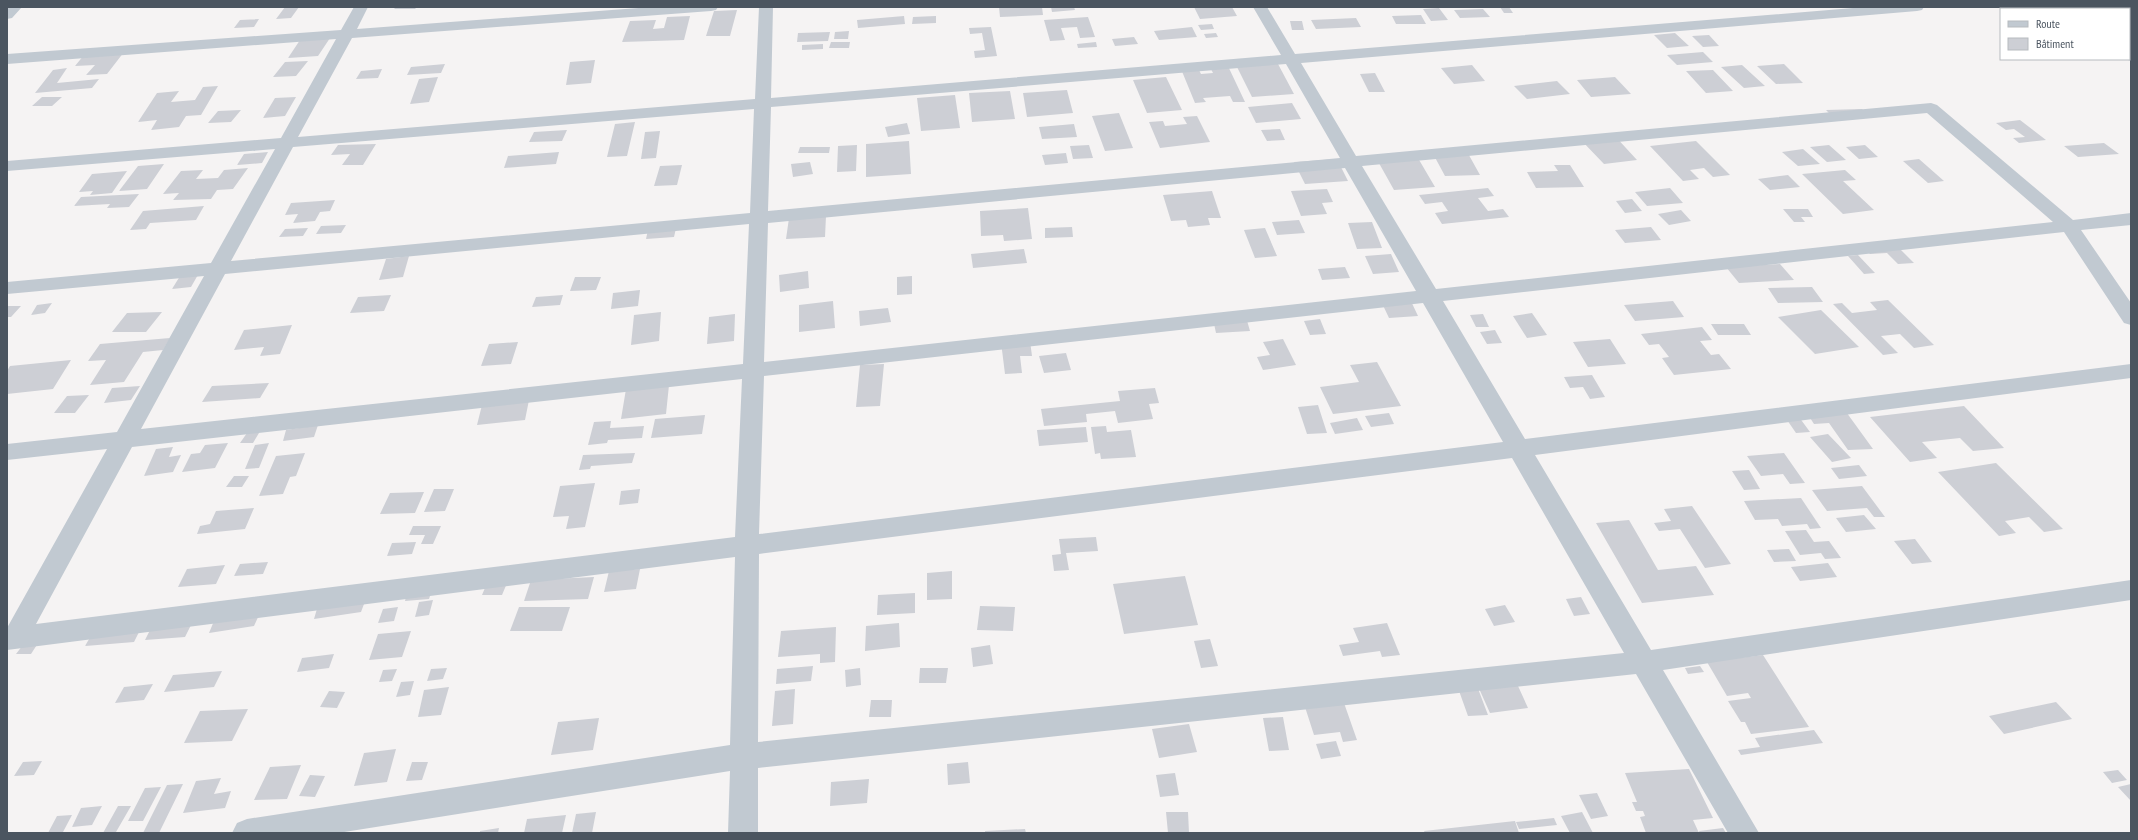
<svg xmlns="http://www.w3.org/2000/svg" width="2138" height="840" font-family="'PT Sans Narrow',sans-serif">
	<rect width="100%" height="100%" fill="#f5f3f3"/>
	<!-- building -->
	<path fill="#cdcfd5" d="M285 7H299L291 18 276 19Z
		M396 7H417L415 9H394Z
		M999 7H1042L1043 15 1000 17Z
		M1051 7H1074L1075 10 1052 12Z
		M1194 7H1232L1237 16 1200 19Z
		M1500 7H1509L1513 13H1504Z
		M1439 8 1448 20 1431 21 1423 9Z
		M1483 9 1490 17 1460 18 1454 10Z
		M737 10 730 36H706L714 11Z
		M1421 15 1426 24H1396L1392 16Z
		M690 16 684 40 622 42 630 21 656 20 653 29 664 28 667 17Z
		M904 16 905 24 858 28 857 20Z
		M936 16V23L912 24 913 17Z
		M1088 17 1095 37 1080 38 1077 27 1061 28 1065 40 1050 41 1044 20Z
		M1356 18 1361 27 1316 29 1311 20Z
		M259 19 254 27 234 28 240 20Z
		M1290 21H1302L1304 30H1292Z
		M1212 24 1214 29 1201 30 1198 25Z
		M991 27 997 56 975 58 974 51 985 50 982 33 970 34 969 28Z
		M1192 27 1197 37 1159 40 1154 31Z
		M849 31 848 39H834L835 32Z
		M830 32 828 41 797 42 798 33Z
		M1216 33 1218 37 1206 38 1204 34Z
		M1675 33 1689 46 1667 48 1654 35Z
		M1709 35 1719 46 1703 47 1692 36Z
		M1134 37 1138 44 1115 46 1112 39Z
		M330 38 318 56 288 58 300 40Z
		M831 42H850L849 48H829Z
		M1096 42 1097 47 1078 48 1077 44Z
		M823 44V49L802 50V45Z
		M124 52 107 74 86 75 95 65 75 66 84 55Z
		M1703 52 1713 62 1677 65 1667 55Z
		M595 60 591 83 566 85 570 62Z
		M308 61 296 76 273 77 285 62Z
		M445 64 441 73 407 75 411 67Z
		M1227 64 1245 102H1233L1230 96 1203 98 1206 102 1195 103 1181 69 1198 68 1201 74 1213 73 1209 65Z
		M1278 64 1294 94 1252 97 1237 67Z
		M1784 64 1803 83 1776 84 1757 66Z
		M1472 65 1485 81 1454 84 1441 68Z
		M1742 65 1765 86 1744 88 1721 67Z
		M67 68 57 83 99 79 92 88 35 93 53 70Z
		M382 69 378 78 356 79 361 71Z
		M1713 70 1733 91 1706 93 1686 71Z
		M1375 73 1385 92H1369L1360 74Z
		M438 77 429 102 410 104 419 79Z
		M1166 77 1182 110 1147 113 1133 80Z
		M1615 77 1631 94 1591 97 1577 80Z
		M1557 81 1570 94 1527 99 1514 86Z
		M218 86 201 115 186 116 179 127 151 130 157 120 138 122 157 93 179 91 171 102 195 100 203 87Z
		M1067 90 1073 113 1027 117 1023 93Z
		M1010 91 1015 119 972 122 969 93Z
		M955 95 960 128 921 131 917 98Z
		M42 97H62L52 106H32Z
		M296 97 285 116 263 118 275 98Z
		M1292 103 1301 119 1256 123 1248 107Z
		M1862 109 1871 117 1835 119 1826 110Z
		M241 110 231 122 208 123 218 111Z
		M1119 113 1133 148 1105 151 1092 116Z
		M1197 116 1210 142 1160 148 1149 122 1163 121 1165 126 1187 124 1183 117Z
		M2020 120 2046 140 2019 143 2013 138 2025 137 2014 129 2006 130 1996 123Z
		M635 122 627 156 607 157 615 124Z
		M907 123 910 134 888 137 885 127Z
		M1074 124 1077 137 1042 139 1039 127Z
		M1280 129 1285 140 1267 141 1261 130Z
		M567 130 562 141 529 142 534 132Z
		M660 131 656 158 641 159 645 132Z
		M1614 135 1637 160 1604 164 1580 139Z
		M909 141 911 174 866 177V144Z
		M1696 141 1730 175 1713 177 1704 168 1690 170 1699 179 1683 181 1650 146Z
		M2104 143 2119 154 2078 157 2064 146Z
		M376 144 363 165H342L350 154 331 155 338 145Z
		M857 145 856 171 837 172 838 146Z
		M1089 145 1093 158 1073 159 1070 146Z
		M1829 145 1846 160 1827 162 1810 147Z
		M1865 145 1878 157 1859 159 1846 147Z
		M800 147H830L829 153H798Z
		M1465 148 1480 175 1445 176 1431 150Z
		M1803 149 1820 164 1798 166 1782 152Z
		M268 152 262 163 237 165 244 154Z
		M559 152 556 164 504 168 508 156Z
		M1066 153 1068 163 1045 165 1042 155Z
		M1415 153 1435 187 1394 190 1375 156Z
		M1337 159 1348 181 1305 184 1294 162Z
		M1919 159 1944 181 1928 183 1903 161Z
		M810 162 813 174 793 177 791 164Z
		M164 164 147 189 119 191 138 166Z
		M682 165 677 185 654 186 660 166Z
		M1554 165H1570L1584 187 1536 188 1527 172 1558 171Z
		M248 168 233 189 217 190 211 199 173 200 179 193 163 194 181 171 203 170 196 179 218 178 224 170Z
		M1845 170 1856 180 1843 181 1874 210 1843 214 1802 174Z
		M127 171 112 193 90 195 93 191 79 192 92 174Z
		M1788 175 1800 187 1770 190 1758 179Z
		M1488 188 1494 196 1478 198 1488 211 1503 209 1509 217 1442 224 1435 213 1448 211 1442 202 1425 204 1419 195Z
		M1670 188 1683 203 1647 206 1635 192Z
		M1327 189 1333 202 1322 203 1327 214 1301 216 1291 191Z
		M1212 191 1221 218H1208L1210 225 1188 227 1186 220 1171 221 1163 195Z
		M139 194 129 207 107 208 110 204 74 206 81 197Z
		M1632 199 1642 211 1625 213 1616 201Z
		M335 200 330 211 320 212 315 221 293 223 298 214 285 215 291 203Z
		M204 206 196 220 150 223 146 229 130 230 143 211Z
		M1028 208 1032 239 1004 241 1003 235 981 236 980 211Z
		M1783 209H1808L1813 217H1801L1805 222H1794Z
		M1681 210 1691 221 1669 225 1658 214Z
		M826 216 825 237 786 239 789 218Z
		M1299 220 1305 233 1277 235 1272 222Z
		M1372 222 1382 248 1357 249 1348 223Z
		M677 224 674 237 646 239 649 225Z
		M346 225 341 233 316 234 321 226Z
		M1072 227 1073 237 1045 238V228Z
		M1651 227 1661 240 1625 243 1615 230Z
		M308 228 303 236 279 237 285 229Z
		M1265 228 1277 256 1255 258 1244 230Z
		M1896 245 1914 263 1898 264 1887 253 1870 254 1863 247Z
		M1024 249 1027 263 973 268 971 254Z
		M1391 254 1399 272 1373 274 1365 256Z
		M1858 255 1875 273 1864 274 1848 256Z
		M409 256 403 277 379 280 386 259Z
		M1780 264 1794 280 1739 283 1726 267Z
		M203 266 191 287 172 289 185 268Z
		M1345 267 1350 278 1322 280 1318 269Z
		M808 271 809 288 780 292 779 275Z
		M912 276V294L897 295V277Z
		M575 277H601L596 290 570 291Z
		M1812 287 1823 302 1778 303 1768 288Z
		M640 290 638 306 611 309 613 293Z
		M391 295 384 311 350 313 358 297Z
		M563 295 560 305 532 307 536 297Z
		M1409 297 1418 316 1389 318 1380 299Z
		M1888 300 1934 345 1914 348 1900 334 1881 336 1898 353 1883 355 1833 304 1842 303 1852 313 1877 310 1870 302Z
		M833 301 835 328 799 332V305Z
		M1673 301 1684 317 1635 321 1624 305Z
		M52 303 45 313 31 315 37 305Z
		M7 306H21L11 317H7Z
		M888 308 891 322 860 326 859 311Z
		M1821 310 1859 347 1815 354 1778 317Z
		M162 312 146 332H112L127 313Z
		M661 312 659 341 631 345 634 315Z
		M1532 313 1547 335 1527 338 1513 316Z
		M735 314 734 341 707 344 709 317Z
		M1483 314 1489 327H1476L1470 315Z
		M1246 317 1250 331 1216 333 1213 319Z
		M1320 319 1326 334 1310 335 1304 321Z
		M1711 324H1744L1751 335H1718Z
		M292 325 280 354 260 356 264 347 234 350 244 330Z
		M1702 327 1712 340 1700 341 1711 355 1719 354 1731 369 1674 375 1662 358 1669 357 1659 344 1649 345 1641 334Z
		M1495 330 1502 343 1487 344 1480 332Z
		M170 338 163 350 143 352 124 382 90 385 106 360 88 361 100 344Z
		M1283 339 1296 365 1263 370 1257 357 1270 355 1263 342Z
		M1610 339 1626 364 1588 367 1573 342Z
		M1030 341 1032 356H1020L1022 373 1005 374 1001 342Z
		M518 342 511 364 481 366 489 344Z
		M1066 353 1071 370 1044 373 1039 356Z
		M71 360 53 389 7 394V371L10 366Z
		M1377 362 1401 406 1333 414 1320 387 1359 382 1350 365Z
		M884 364 880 406 856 407 860 365Z
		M1592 375 1605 397 1590 399 1583 387 1570 388 1564 377Z
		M269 383 260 398 202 402 212 386Z
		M669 385 666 414 621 419 626 389Z
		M140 386 131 400 104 403 112 388Z
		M1155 388 1159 403 1149 404 1153 419 1118 423 1115 411 1086 414 1087 422 1044 426 1041 409 1120 401 1118 391Z
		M89 395 75 413H54L67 396Z
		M529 400 525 420 477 425 482 405Z
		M1318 405 1327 433 1307 434 1298 407Z
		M1964 406 2004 448 1973 451 1960 438 1922 442 1937 458 1910 462 1870 417Z
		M1844 409 1873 449 1848 450 1829 423 1814 424 1805 410Z
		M1389 413 1394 424 1371 427 1365 416Z
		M705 415 702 434 651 438 655 419Z
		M1785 417H1799L1810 432 1796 433Z
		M1357 418 1363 430 1335 434 1330 423Z
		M611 421 610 428 644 426 642 438 608 440 607 443 588 445 594 422Z
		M318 425 314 437 283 441 286 430Z
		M1106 426 1107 432 1131 430 1136 457 1101 459 1100 453 1095 454 1091 427Z
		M1086 427 1088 442 1039 446 1037 430Z
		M247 433H259L253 443H240Z
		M1828 434 1851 458 1832 462 1810 437Z
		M228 443 215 468 182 472 191 454 200 453 205 445Z
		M269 443 259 468 245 469 255 445Z
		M173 447 169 457 181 455 173 472 144 476 156 449Z
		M305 453 296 476 290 477 283 494 259 496 276 456Z
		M635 453 632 463 591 466 590 469 579 470 583 455Z
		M1784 453 1805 483 1790 484 1783 474 1761 476 1747 456Z
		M1996 463 2063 529 2044 532 2029 517 2005 521 2016 533 1999 536 1938 472Z
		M1859 465 1867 476 1839 479 1831 468Z
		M1749 470 1760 489 1744 490 1732 471Z
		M234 476H249L242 487H226Z
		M595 483 585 527 566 529 569 516 553 517 560 486Z
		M1862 486 1885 517H1874L1867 508 1827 511 1812 490Z
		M434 489H454L445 511 424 512Z
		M640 489 638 503 619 505 621 491Z
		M424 492 415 513 380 514 390 493Z
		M1801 498 1821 528 1810 529 1807 524 1782 526 1778 519 1755 520 1744 501Z
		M1692 506 1731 564 1705 568 1680 529 1659 531 1654 523 1671 521 1664 509Z
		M254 508 245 529 197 534 200 526 210 524 216 511Z
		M1864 515 1876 529 1846 532 1836 518Z
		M1629 520 1658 570 1696 566 1714 595 1642 603 1596 523Z
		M413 526H441L433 544H421L425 535H409Z
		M1806 530 1814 542 1829 541 1841 558 1825 559 1821 553 1800 555 1785 531Z
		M1096 537 1098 551 1066 553 1069 570 1054 571 1052 555 1061 554 1059 539Z
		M1915 539 1932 562 1912 564 1894 541Z
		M416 542 412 554 387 556 392 543Z
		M1789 549 1796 561 1774 562 1767 550Z
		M268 562 263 574 234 576 240 564Z
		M1828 563 1837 577 1800 581 1791 567Z
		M225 565 216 584 178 587 187 569Z
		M640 569 636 589 604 592 609 571Z
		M952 571V599L927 600V573Z
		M490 576H510L502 595H482Z
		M1185 576 1198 625 1124 634 1113 584Z
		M594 577 588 599 524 601 531 580Z
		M432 590 429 599 405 601 407 593Z
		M915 593V613L877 615 878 595Z
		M367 596 361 612 314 619 319 602Z
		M1581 597 1590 614 1574 616 1566 599Z
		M433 600 429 615 415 617 419 602Z
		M1505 605 1515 622 1494 626 1485 609Z
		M980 606 1015 607 1013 631 977 630Z
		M398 607 394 621 378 623 383 609Z
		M519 607H570L562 631H510Z
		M259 615 254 626 209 633 214 621Z
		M899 623 900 647 865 651 866 626Z
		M1387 623 1400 655 1382 657 1380 651 1343 656 1339 645 1359 642 1353 628Z
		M191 625 185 637 145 640 151 628Z
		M836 627 835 662 820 663V654L778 657 781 631Z
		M140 630 134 642 85 646 92 634Z
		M411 631 402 657 369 660 378 634Z
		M1210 639 1218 666 1201 668 1194 641Z
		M40 640 31 654H16L26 641Z
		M990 645 993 664 973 667 971 648Z
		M334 654 329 668 297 672 302 658Z
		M1763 655 1809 727 1751 734 1745 722H1741L1728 701 1751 698 1748 693 1727 696 1707 662Z
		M813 666 811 681 776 684 777 669Z
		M1700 666 1704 672 1688 674 1685 668Z
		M447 668 443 679 427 681 431 669Z
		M860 668 861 685 846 687 845 670Z
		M920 668H948L946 683H919Z
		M397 669 392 681 379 682 383 670Z
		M222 671 214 687 164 692 173 675Z
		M1513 675 1528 708 1490 713 1477 684Z
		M414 681 410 695 396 697 401 682Z
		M153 684 144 700 115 703 124 687Z
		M1477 686 1488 715 1468 716 1458 688Z
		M449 687 441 715 418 717 424 690Z
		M795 689 793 724 772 726 775 691Z
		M329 691 345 692 337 708 320 707Z
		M871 700H892L891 717H869Z
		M2056 702 2072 719 2004 734 1989 716Z
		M1344 703 1357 740 1343 742 1340 732 1314 735 1305 707Z
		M248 709 232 741 184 743 200 711Z
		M1283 717 1289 750 1269 751 1263 718Z
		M599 718 593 750 551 755 558 722Z
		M1189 724 1197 752 1159 758 1152 729Z
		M1814 730 1823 743 1741 755 1738 750 1760 747 1755 738Z
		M1336 741 1341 756 1321 759 1316 744Z
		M396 749 387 782 354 786 364 753Z
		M42 761 34 775 14 776 23 762Z
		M412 762H428L422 780 406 781Z
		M968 762 970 783 948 785 947 764Z
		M301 765 287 799 254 800 270 767Z
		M1689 769 1713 818 1693 820 1699 833H1646L1640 817 1645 816 1643 811H1636L1632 802H1637L1625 773Z
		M2118 770 2127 780 2112 783 2103 772Z
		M1175 773 1179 795 1160 797 1156 775Z
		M310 775 325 776 315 797 299 796Z
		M221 778 214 794 231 791 225 808 183 813 196 781Z
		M869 779 867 803 830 806 831 782Z
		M183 784 159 833H143L167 785Z
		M2131 784V801L2118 787Z
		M161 787 143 821H128L145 788Z
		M1597 793 1608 816 1591 819 1579 795Z
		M102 806 92 825 72 827 81 808Z
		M118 806H131L116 832 103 833Z
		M596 812 592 833H572L576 814Z
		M1166 812H1188L1189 833H1168Z
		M1582 812 1593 833H1570L1561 816Z
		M72 815 63 832 48 833 57 816Z
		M566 815 562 833H524L527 819Z
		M1554 818 1557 825 1519 829 1516 822Z
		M1515 821 1519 833H1425L1424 831Z
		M499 828 498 833H480V831Z
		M1723 828 1726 833H1700L1699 831Z
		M1025 829 1026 833H985V831Z"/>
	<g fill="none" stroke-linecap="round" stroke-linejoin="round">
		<!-- minor -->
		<path fill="#c1c9d1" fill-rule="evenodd" d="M7 7H22L12 18 7 19Z
			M354 7H368L357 29 652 7H718L716 10 711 11 352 38 298 137 755 99 759 7H773L771 98 1281 55 1253 7H1267L1295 54 1865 7H1924L1922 10 1917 11 1301 63 1356 156 1931 103 1937 105 2073 220 2131 213V225L2081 230 2131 303V325L2124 323 2064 232 1443 301 1525 439 2131 364V378L1535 455 1651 650 2131 580V600L1663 670 1759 833H1728L1636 674 758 768V833H728L730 771 338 833H232L237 823 247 819 730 745 735 557 7 650V628L107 449 7 460V444L117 432 204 276 7 294V282L211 263 275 149 7 171V161L281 138 336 39 7 64V54L341 30ZM1286 64 1340 158 768 211 771 107ZM754 109 750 213 231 261 293 147ZM1927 113 2053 222 1436 289 1362 166ZM1345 168 1416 291 764 362 768 223ZM749 224 743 364 141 429 225 274ZM1423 303 1503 442 759 534 764 376ZM742 379 735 537 36 624 132 447ZM1512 458 1624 653 758 742 759 554Z
			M2051 7H2067L2068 9H2052Z
			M2129 50 2131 51V61L2125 59H2129Z"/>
	</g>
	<!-- border -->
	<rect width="2138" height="840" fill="none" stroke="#4b5560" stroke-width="16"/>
	<!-- legend -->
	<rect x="2000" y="8" width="130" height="52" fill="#ffffff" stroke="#b7bbbf"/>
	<rect x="2008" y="21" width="20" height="6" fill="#c1c9d1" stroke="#b7bbbf"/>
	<text x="2036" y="28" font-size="12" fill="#4b5560">Route</text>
	<rect x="2008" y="38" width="20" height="12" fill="#cdcfd5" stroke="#b7bbbf"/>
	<text x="2036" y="48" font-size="12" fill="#4b5560">Bâtiment</text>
</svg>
